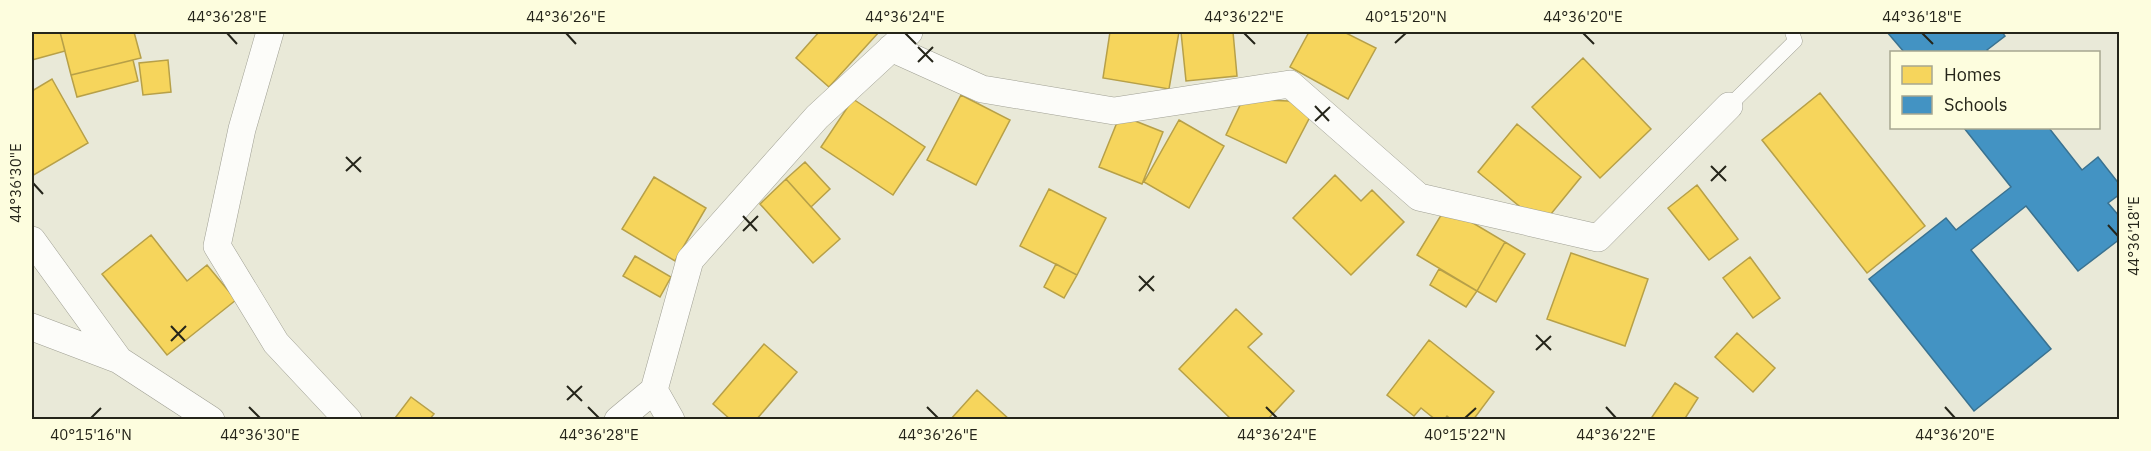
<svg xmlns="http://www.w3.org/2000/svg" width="2151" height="451" font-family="'IBM Plex Sans',sans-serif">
	<rect width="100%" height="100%" fill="#e9e9d8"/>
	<!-- homes -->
	<path fill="#f6d55c" stroke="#b7a048" stroke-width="1.5" d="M32 32H60L65 51 32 60Z
		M60 32H134L141 58 71 75Z
		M819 32H879L829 87 796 58Z
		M1110 32H1179L1169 89 1103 78Z
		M1181 32H1233L1237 76 1186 81Z
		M1309 32H1344L1376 48 1348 99 1290 67Z
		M1583 58 1651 129 1600 178 1532 107Z
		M133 60 138 81 77 97 71 75Z
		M168 60 171 92 143 95 139 63Z
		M52 79 88 143 32 176V91Z
		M1820 93 1925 226 1867 273 1762 140Z
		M961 95 1010 120 976 185 927 160Z
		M853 99 925 147 893 195 821 147Z
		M1243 99 1289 101 1312 113 1286 163 1226 135Z
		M1120 115 1163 132 1142 184 1099 167Z
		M1179 120 1224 146 1189 208 1144 182Z
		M1517 124 1581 177 1542 225 1478 172Z
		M805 162 830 189 811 207 786 179Z
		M1335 175 1361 201 1372 190 1404 222 1351 275 1293 218Z
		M654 177 706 208 675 261 622 229Z
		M786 179 840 239 813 263 760 204Z
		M1697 185 1738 239 1709 260 1668 208Z
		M1049 189 1106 218 1077 275 1020 246Z
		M1446 207 1505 242 1477 291 1417 255Z
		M151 235 187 281 207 265 236 300 167 355 102 274Z
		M1505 242 1525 254 1496 302 1477 291Z
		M1571 253 1648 279 1625 346 1547 319Z
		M635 256 671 277 660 297 623 276Z
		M1750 257 1780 298 1753 318 1723 278Z
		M1056 264 1077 275 1064 298 1044 287Z
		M1439 269 1477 291 1466 307 1430 285Z
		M1236 309 1262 334 1248 347 1294 391 1267 420H1232L1179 369Z
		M1737 333 1775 368 1753 392 1715 357Z
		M1429 340 1494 392 1473 420H1452L1447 416 1444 420H1436L1421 408 1414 416 1387 395Z
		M764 344 797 372 756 420H731L713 404Z
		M1675 383 1698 398 1684 420H1650Z
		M977 390 1010 420H950Z
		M411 397 434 414 429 420 395 418Z"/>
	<!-- schools -->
	<path fill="#4393c3" stroke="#3a7290" stroke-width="1.5" d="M1887 32H2002L2005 36 1987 50 1989 52H1904Z
		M1964 128H2049L2082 170 2098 157 2120 185V194L2108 203 2120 217V239L2078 271 2026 206 1971 250 2051 349 1974 411 1869 279 1946 218 1956 230 2011 187Z"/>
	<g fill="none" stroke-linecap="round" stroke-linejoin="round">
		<defs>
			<path id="service" d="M1729 106 1795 41 1792 32"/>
			<path id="minor" d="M270 32 242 129 217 246 276 343 348 420
				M891 48 982 89 1114 111 1290 84 1419 197 1598 238 1729 106
				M32 240 119 360 211 420
				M32 327 119 360
				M654 390 671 420
				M618 420 654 390 690 260 817 117 909 32"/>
		</defs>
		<!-- service casing -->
		<use href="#service" stroke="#a0a094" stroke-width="15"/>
		<!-- minor casing -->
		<use href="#minor" stroke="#a0a094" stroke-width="28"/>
		<!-- path -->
		<path stroke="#d0d0cb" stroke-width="4" stroke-dasharray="1.5 4.5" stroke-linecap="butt" d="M1434 418V420"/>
		<!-- service -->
		<use href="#service" stroke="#fcfcf9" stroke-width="14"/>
		<!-- minor -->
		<use href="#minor" stroke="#fcfcf9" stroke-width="27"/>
	</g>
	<!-- ticks -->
	<path fill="none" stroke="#25251a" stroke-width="2" d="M227 33 237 44M566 33 576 44M905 33 916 44M1244 33 1255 44M1583 33 1594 44M1922 33 1933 44M1395 43 1406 33M918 47 933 62M918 62 933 47M1315 106 1329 121M1315 121 1330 107M346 157 361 172M1711 166 1726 181M346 171 361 157M1711 181 1726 166M33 183 43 194M743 216 757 231M2108 225 2118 236M743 231 758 216M1139 276 1154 291M1139 291 1154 276M171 326 185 341M1536 335 1551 350M171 341 186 326M1536 350 1551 336M567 386 582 401M567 400 582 386M249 407 260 418M588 407 599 418M927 407 938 418M1266 407 1277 418M1606 407 1616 418M1945 407 1955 418M91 418 101 408M1465 418 1476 408"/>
	<!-- border -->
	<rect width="2151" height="451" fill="none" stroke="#fdfdde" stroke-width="66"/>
	<!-- legend -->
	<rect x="1890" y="51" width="210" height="78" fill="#fdfdde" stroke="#a7a790" stroke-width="1.5"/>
	<rect x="1902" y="66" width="30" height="18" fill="#f6d55c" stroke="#a7a790" stroke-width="1.5"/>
	<text x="1944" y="81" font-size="18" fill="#25251a">Homes</text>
	<rect x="1902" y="96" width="30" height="18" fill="#4393c3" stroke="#a7a790" stroke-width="1.5"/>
	<text x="1944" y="111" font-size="18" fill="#25251a">Schools</text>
	<rect x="33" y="33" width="2085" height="385" fill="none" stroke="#25251a" stroke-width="2"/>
	<g font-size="15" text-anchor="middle" fill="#25251a">
		<text x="227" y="22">44°36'28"E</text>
		<text x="566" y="22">44°36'26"E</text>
		<text x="905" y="22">44°36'24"E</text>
		<text x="1244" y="22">44°36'22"E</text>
		<text x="1406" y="22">40°15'20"N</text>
		<text x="1583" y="22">44°36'20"E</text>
		<text x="1922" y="22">44°36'18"E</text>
		<text transform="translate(16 183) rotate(-90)" y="5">44°36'30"E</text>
		<text transform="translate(2134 236) rotate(-90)" y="5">44°36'18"E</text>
		<text x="91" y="440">40°15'16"N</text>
		<text x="260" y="440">44°36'30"E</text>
		<text x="599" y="440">44°36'28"E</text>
		<text x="938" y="440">44°36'26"E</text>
		<text x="1277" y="440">44°36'24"E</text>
		<text x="1465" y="440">40°15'22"N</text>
		<text x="1616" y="440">44°36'22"E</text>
		<text x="1955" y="440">44°36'20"E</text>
	</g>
</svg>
